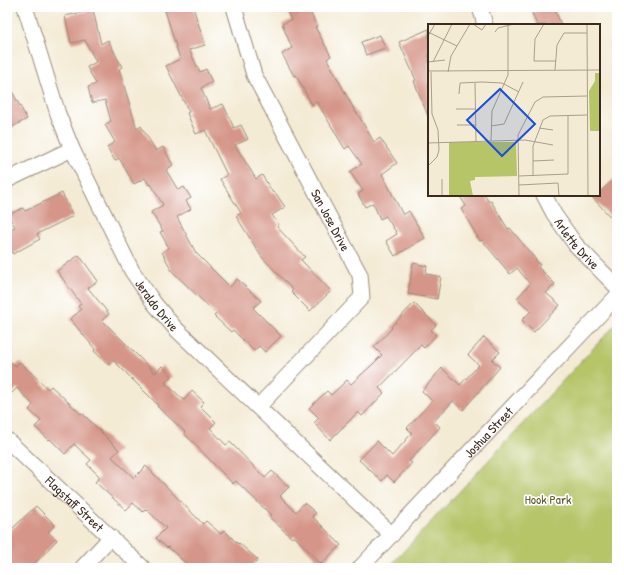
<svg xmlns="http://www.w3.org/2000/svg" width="624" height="575" font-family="'Patrick Hand',sans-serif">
	<rect width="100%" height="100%" fill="#fff"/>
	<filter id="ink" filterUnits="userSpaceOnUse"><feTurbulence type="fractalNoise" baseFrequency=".025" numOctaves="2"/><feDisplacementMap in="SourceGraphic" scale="8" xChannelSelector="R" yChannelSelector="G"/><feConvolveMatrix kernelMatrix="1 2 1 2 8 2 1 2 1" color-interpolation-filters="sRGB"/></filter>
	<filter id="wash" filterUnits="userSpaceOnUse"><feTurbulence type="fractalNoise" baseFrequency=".012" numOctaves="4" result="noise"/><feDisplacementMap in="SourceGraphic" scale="16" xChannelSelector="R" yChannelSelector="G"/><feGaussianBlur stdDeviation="0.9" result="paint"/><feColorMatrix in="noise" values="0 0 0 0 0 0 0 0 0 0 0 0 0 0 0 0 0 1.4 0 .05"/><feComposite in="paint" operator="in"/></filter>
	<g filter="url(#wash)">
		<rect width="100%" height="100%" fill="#f4ebd5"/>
		<!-- green -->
		<path fill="#b5c568" stroke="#787843" d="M617 323V568H388Z"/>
		<g id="blocks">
			<!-- building -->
			<path fill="#d59588" d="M164 7H193L205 45 189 50 200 72 206 69 212 82 201 88 210 109 223 104 234 128 241 125 248 139 235 145 256 179 262 175 273 193 275 192 285 207 272 215 279 225 277 227 305 257 301 260 331 291 310 311 291 292 293 290 261 256 236 216 241 213 220 179 227 175 205 130 196 134 187 113 189 112 166 66 180 59Z
				M285 7H308L317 27H315L331 56 327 59 356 113H357L374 142 380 138 397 163 382 174 403 215 409 211 425 238 395 256 386 241 397 234 386 216 380 219 373 203 365 207 358 194 363 191 350 172 362 164 349 146 345 149 317 102 312 105 296 75 294 76 282 54 292 48 282 24 291 20Z
				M547 7H554L561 25H537L532 13Z
				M93 10 101 44 108 40 122 67 119 69 137 129 141 126 156 151 163 147 173 165 166 170 178 190 184 187 191 198 186 201 191 209 177 217 196 253 230 287 237 279 261 301 253 308 281 336 265 352 259 346 254 351 233 330 231 332 214 316 216 314 172 271 162 252 169 248 160 232 163 231 151 212 163 205 151 184 149 185 145 178 134 184 119 158 115 161 107 147 115 142 105 125 111 121 105 100 92 103 88 87 96 84 87 67 96 62 85 40 71 43 65 16Z
				M429 29V116H428L414 81 416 80 399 42Z
				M380 35 385 48 366 55 361 42Z
				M7 82 27 119 7 130Z
				M617 176V224L593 198 596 195H599V193Z
				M62 193 73 216 37 234 40 239 13 254 7 243V231L15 227 8 215 23 208 25 211Z
				M459 195H484L489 202 491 201 508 229 510 228 540 265 538 267 555 284 546 293 560 305 534 332 522 320 531 311 517 298 530 284 517 268 510 274 482 240 480 241 461 209 466 206Z
				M79 255 98 281 88 288 109 314 102 320 155 373 162 366 172 376 165 383 184 400 192 391 204 402 200 406 216 422 210 428 226 445 230 442 265 478 272 471 289 487 280 496 296 512 304 503 316 513 312 516 341 545 321 564 294 536 292 538 269 517 271 515 236 481 233 484 184 433 185 432 157 406 158 405 113 360 109 365 94 351 95 349 70 319 81 310 78 306 81 304 57 271Z
				M413 263 427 266 426 274 441 277 437 299 408 294Z
				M414 303 436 325 431 330 436 335 424 348 421 345 379 388 384 393 362 416 358 412 330 440 314 423 319 418 309 408 327 391 331 395 347 380 351 384 372 365 382 355 374 347 392 328 391 327Z
				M484 337 500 352 492 360 500 367 463 410 453 401 434 421 440 427 409 461 412 463 394 482 387 475 382 481 359 460 377 441 392 456 412 433 407 428 432 401 422 391 442 368 460 385 479 365 468 355Z
				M7 359 16 366 20 362 48 389 51 386 81 414 82 413 119 450 112 457 134 478 146 466 203 524 206 521 221 534 224 530 238 544 239 543 258 560 250 568H191L168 547 167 548 156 538 166 528 146 509 143 512 133 503 126 510 95 482 100 477 87 464 91 460 74 444 65 454 50 439 49 440 35 427 41 421 29 410 33 405 17 388 7 398Z
				M36 506 55 525 48 532 57 540 37 561 32 568H7V537L12 529Z"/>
		</g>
	</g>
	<g filter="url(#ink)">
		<use href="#blocks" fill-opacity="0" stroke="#988a7a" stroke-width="1"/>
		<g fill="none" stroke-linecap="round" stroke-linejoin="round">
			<defs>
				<g id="street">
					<path id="s1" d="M25 7 58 114 72 149 132 271 154 303 175 328 392 535"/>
					<path id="s2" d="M234 7 254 75 360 275 362 297 258 407"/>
					<path d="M480 7 485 25"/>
					<path d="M7 180 72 149"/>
					<path id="s3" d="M544 195 554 214 575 244 617 287"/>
					<path id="s4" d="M7 440 143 568"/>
					<path d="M82 568 111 537"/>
					<path id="s5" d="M360 568 617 296"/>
				</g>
			</defs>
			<!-- street casing -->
			<use href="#street" stroke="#988a7a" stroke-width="17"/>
			<!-- street -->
			<use href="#street" stroke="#fff" stroke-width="15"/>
		</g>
	</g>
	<g text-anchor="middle" stroke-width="3.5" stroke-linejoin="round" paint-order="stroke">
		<!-- street labels -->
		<g font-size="13" fill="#3b2a1e" stroke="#fff">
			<text dy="5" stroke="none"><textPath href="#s2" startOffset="235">San Jose Drive</textPath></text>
			<text dy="5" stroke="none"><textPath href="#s3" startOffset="59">Arlette Drive</textPath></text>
			<text dy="5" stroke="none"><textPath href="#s1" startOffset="328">Jeraldo Drive</textPath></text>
			<text dy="5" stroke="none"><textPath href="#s5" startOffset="187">Joshua Street</textPath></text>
			<text dy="5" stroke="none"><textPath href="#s4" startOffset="93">Flagstaff Street</textPath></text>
		</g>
		<!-- park labels -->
		<g font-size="13" fill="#605834" stroke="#fff">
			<text x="548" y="504">Hook Park</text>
		</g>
	</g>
	<!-- overview -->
	<g transform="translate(428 24)">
		<rect width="172" height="172" fill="#f4ebd5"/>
		<path d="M167 49H172V107H162L161 67 167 57ZM21 118H88L89 152 47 153V156L42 157 45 172H21Z" fill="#b5c568"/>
		<path fill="none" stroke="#aa9e8c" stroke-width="1" d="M45 0 54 6 58 0M116 0 107 15 106 37H128M159 0 160 172M0 8 29 22M67 8 70 4 86 0M0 12 7 0M0 38 17 36M5 38 24 0M127 46 129 21 136 9H159M0 47 172 46M20 48 23 32 42 0M47 59 48 117M31 70 32 59 54 58 74 59 91 68M28 85H48M29 101H48M63 102 76 100 95 58M111 104 125 106M63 117 64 87 80 51V2M0 119 97 116 125 121M105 137 126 136M0 142 9 133 11 126 10 106 4 90 3 48M91 152 140 150V91M105 152V122L115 96 122 92 159 91M14 155V172M91 161 130 159 131 172M91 172 90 111 107 78 115 73 159 72"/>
		<path fill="#1d4ed8" fill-opacity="0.15" stroke="#1d4ed8" stroke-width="2" d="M72 65 107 100 74 132 39 96Z"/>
		<rect width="172" height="172" fill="none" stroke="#3b2a1e" stroke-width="2"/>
	</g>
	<!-- margin -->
	<rect width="624" height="575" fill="none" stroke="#fff" stroke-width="24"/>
</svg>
